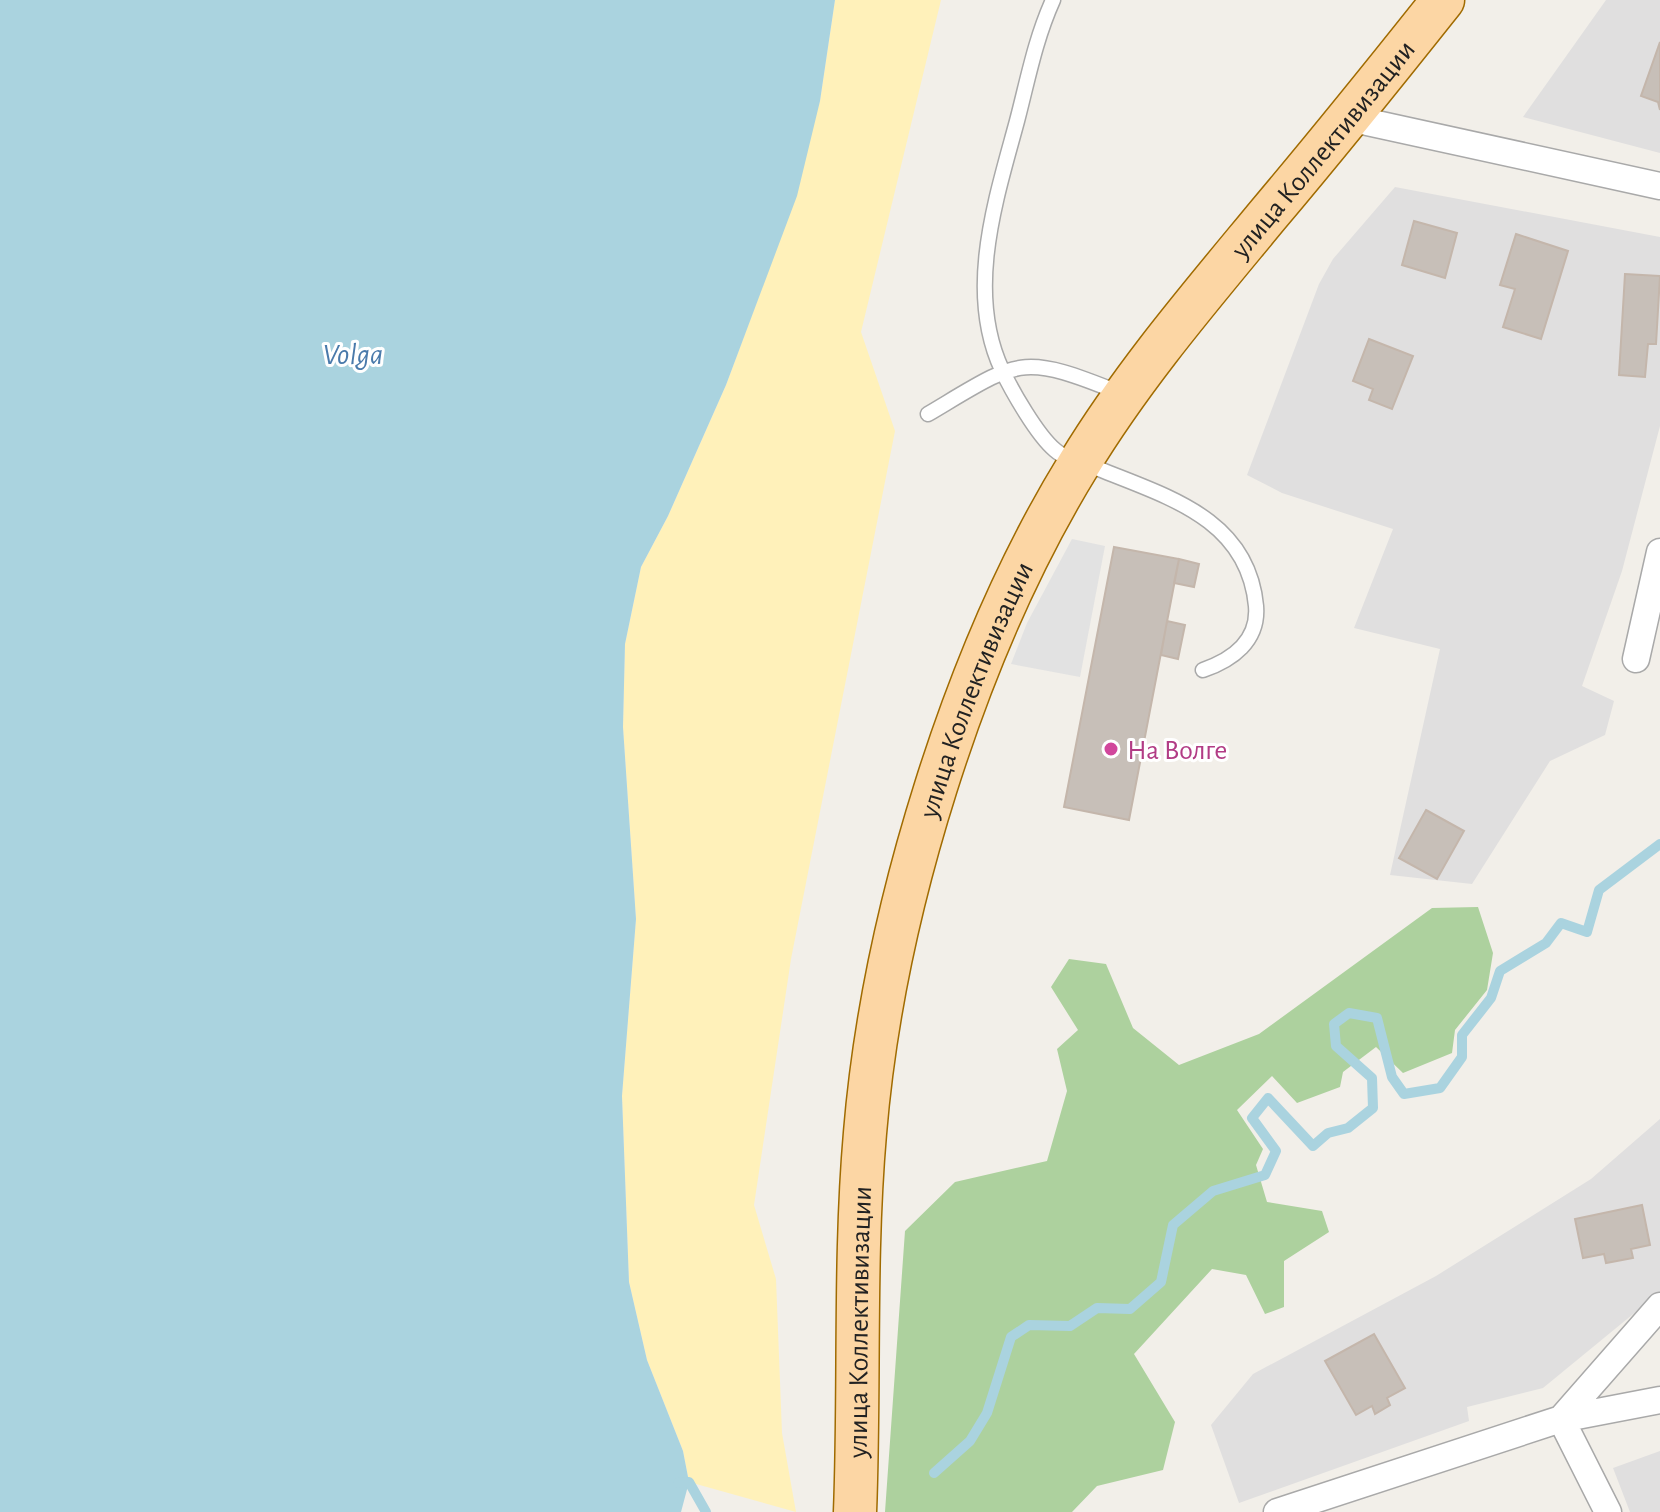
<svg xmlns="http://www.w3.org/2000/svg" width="1660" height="1512" font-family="'Alegreya Sans',sans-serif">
	<rect width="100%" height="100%" fill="#f2efe9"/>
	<!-- residential -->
	<path fill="#e0dfdf" d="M1606 0H1660V153L1523 117Z
		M1395 187 1660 237V426L1622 571 1582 686 1614 701 1605 735 1550 761 1472 884 1390 875 1440 649 1354 628 1393 529 1282 493 1247 475 1319 284 1333 259Z
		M1660 1119V1292L1543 1388 1467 1407 1469 1421 1239 1503 1211 1425 1253 1374 1436 1276 1591 1179Z
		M1660 1451V1512H1630L1613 1468Z"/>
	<!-- forest -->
	<path fill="#add19e" d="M1478 907 1493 953 1487 990 1455 1030 1452 1053 1403 1073 1376 1047 1343 1072 1340 1087 1297 1103 1272 1076 1237 1110 1263 1149 1256 1165 1267 1202 1322 1211 1329 1232 1284 1261V1307L1265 1314 1246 1275 1212 1269 1134 1354 1175 1422 1163 1470 1097 1486 1072 1512H885L905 1231 955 1182 1047 1161 1067 1091 1057 1049 1078 1030 1051 987 1069 959 1106 964 1133 1028 1179 1065 1259 1034 1432 908Z"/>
	<!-- sand -->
	<path fill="#fff1ba" d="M835 0H941L861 332 895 431 791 959 754 1205 776 1279 782 1433 796 1512 689 1482 683 1451 647 1360 629 1282 622 1096 636 919 623 727 625 644 641 567 668 516 726 385 760 293 820 101Z"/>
	<!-- parking -->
	<path fill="#e2e2e2" d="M1072 539 1105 546 1080 677 1011 664 1027 623Z"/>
	<!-- water -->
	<path fill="#aad3df" d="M0 0H835L820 101 797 196 726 385 668 516 641 567 625 644 623 727 636 919 622 1096 629 1282 647 1360 683 1451 689 1482 681 1512H0Z"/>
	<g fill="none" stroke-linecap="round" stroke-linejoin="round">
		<!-- stream -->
		<path stroke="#aad3df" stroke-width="10" d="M934 1473 970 1441 987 1413 1011 1337 1029 1325 1070 1326 1097 1308 1130 1309 1161 1282 1173 1225 1213 1191 1265 1175 1276 1151 1252 1118 1268 1098 1313 1146 1328 1133 1348 1128 1373 1108 1372 1078 1336 1046 1334 1024 1349 1013 1377 1018 1392 1077 1404 1094 1440 1088 1462 1057V1035L1491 998 1500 971 1546 943 1561 923 1587 932 1599 890 1660 844
			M678 1483 689 1482 706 1512"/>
	</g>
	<!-- building -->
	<path fill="#c7bfb8" stroke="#c4b6ab" stroke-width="2" d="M1660 42V110L1658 102 1641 96Z
		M1414 221 1457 233 1445 278 1402 265Z
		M1516 234 1568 251 1541 339 1503 327 1515 289 1500 285Z
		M1625 274 1660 276 1656 344H1648L1645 377 1619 375Z
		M1369 339 1413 356 1392 409 1369 400 1373 389 1353 381Z
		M1114 547 1179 559 1129 820 1064 807Z
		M1179 559 1199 564 1194 587 1174 583Z
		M1167 621 1185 625 1178 659 1161 655Z
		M1426 810 1464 831 1437 879 1399 858Z
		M1642 1205 1650 1245 1631 1249 1633 1258 1606 1263 1604 1254 1583 1258 1575 1219Z
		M1374 1334 1405 1388 1387 1398 1390 1405 1375 1414 1372 1406 1356 1415 1325 1361Z"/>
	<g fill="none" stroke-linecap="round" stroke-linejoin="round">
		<defs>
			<path id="service" d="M1053 0C1035 40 1028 79 1017 121 996 199 965 291 1002 370 1012 391 1037 435 1055 450 1066 460 1086 464 1099 469 1168 497 1248 519 1256 606 1259 641 1232 660 1203 670
				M928 414C1019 360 1019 352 1120 393"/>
			<path id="minor" d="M1349 118 1660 186
				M1636 659 1660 552
				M1277 1512 1561 1419 1660 1400
				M1608 1512 1561 1419 1660 1306"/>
			<g id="primary">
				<path id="s1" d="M855 1512C860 1386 854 1259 865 1133 883 916 965 649 1079 464 1133 375 1201 296 1267 216 1327 145 1385 73 1443 0"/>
			</g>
		</defs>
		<!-- service casing -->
		<use href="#service" stroke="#a9a9a9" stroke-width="17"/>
		<!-- minor casing -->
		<use href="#minor" stroke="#a9a9a9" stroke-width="29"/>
		<!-- primary casing -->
		<use href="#primary" stroke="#a06b00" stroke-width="45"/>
		<!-- service -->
		<use href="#service" stroke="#fff" stroke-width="14"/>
		<!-- minor -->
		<use href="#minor" stroke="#fff" stroke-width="26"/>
		<!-- primary -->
		<use href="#primary" stroke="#fcd6a4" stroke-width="42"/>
	</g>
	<!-- markers -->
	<circle fill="#d1479c" stroke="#fff" stroke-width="3" cx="1111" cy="749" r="8"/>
	<g text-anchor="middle" stroke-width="6" stroke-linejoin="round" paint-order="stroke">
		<!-- street labels -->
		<g font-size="28" fill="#222" stroke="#fff">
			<text dy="10" stroke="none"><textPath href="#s1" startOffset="1486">улица Коллективизации</textPath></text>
			<text dy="10" stroke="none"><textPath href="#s1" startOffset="838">улица Коллективизации</textPath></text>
			<text dy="10" stroke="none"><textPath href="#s1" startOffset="190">улица Коллективизации</textPath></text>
		</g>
		<!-- hotel labels -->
		<g font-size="28" fill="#b23c85" stroke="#fff" text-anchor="start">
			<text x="1127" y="759">На Волге</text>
		</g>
		<!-- water labels -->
		<g font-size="30" font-style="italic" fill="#4a7aab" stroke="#fff">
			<text x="353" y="364">Volga</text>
		</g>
	</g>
</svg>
